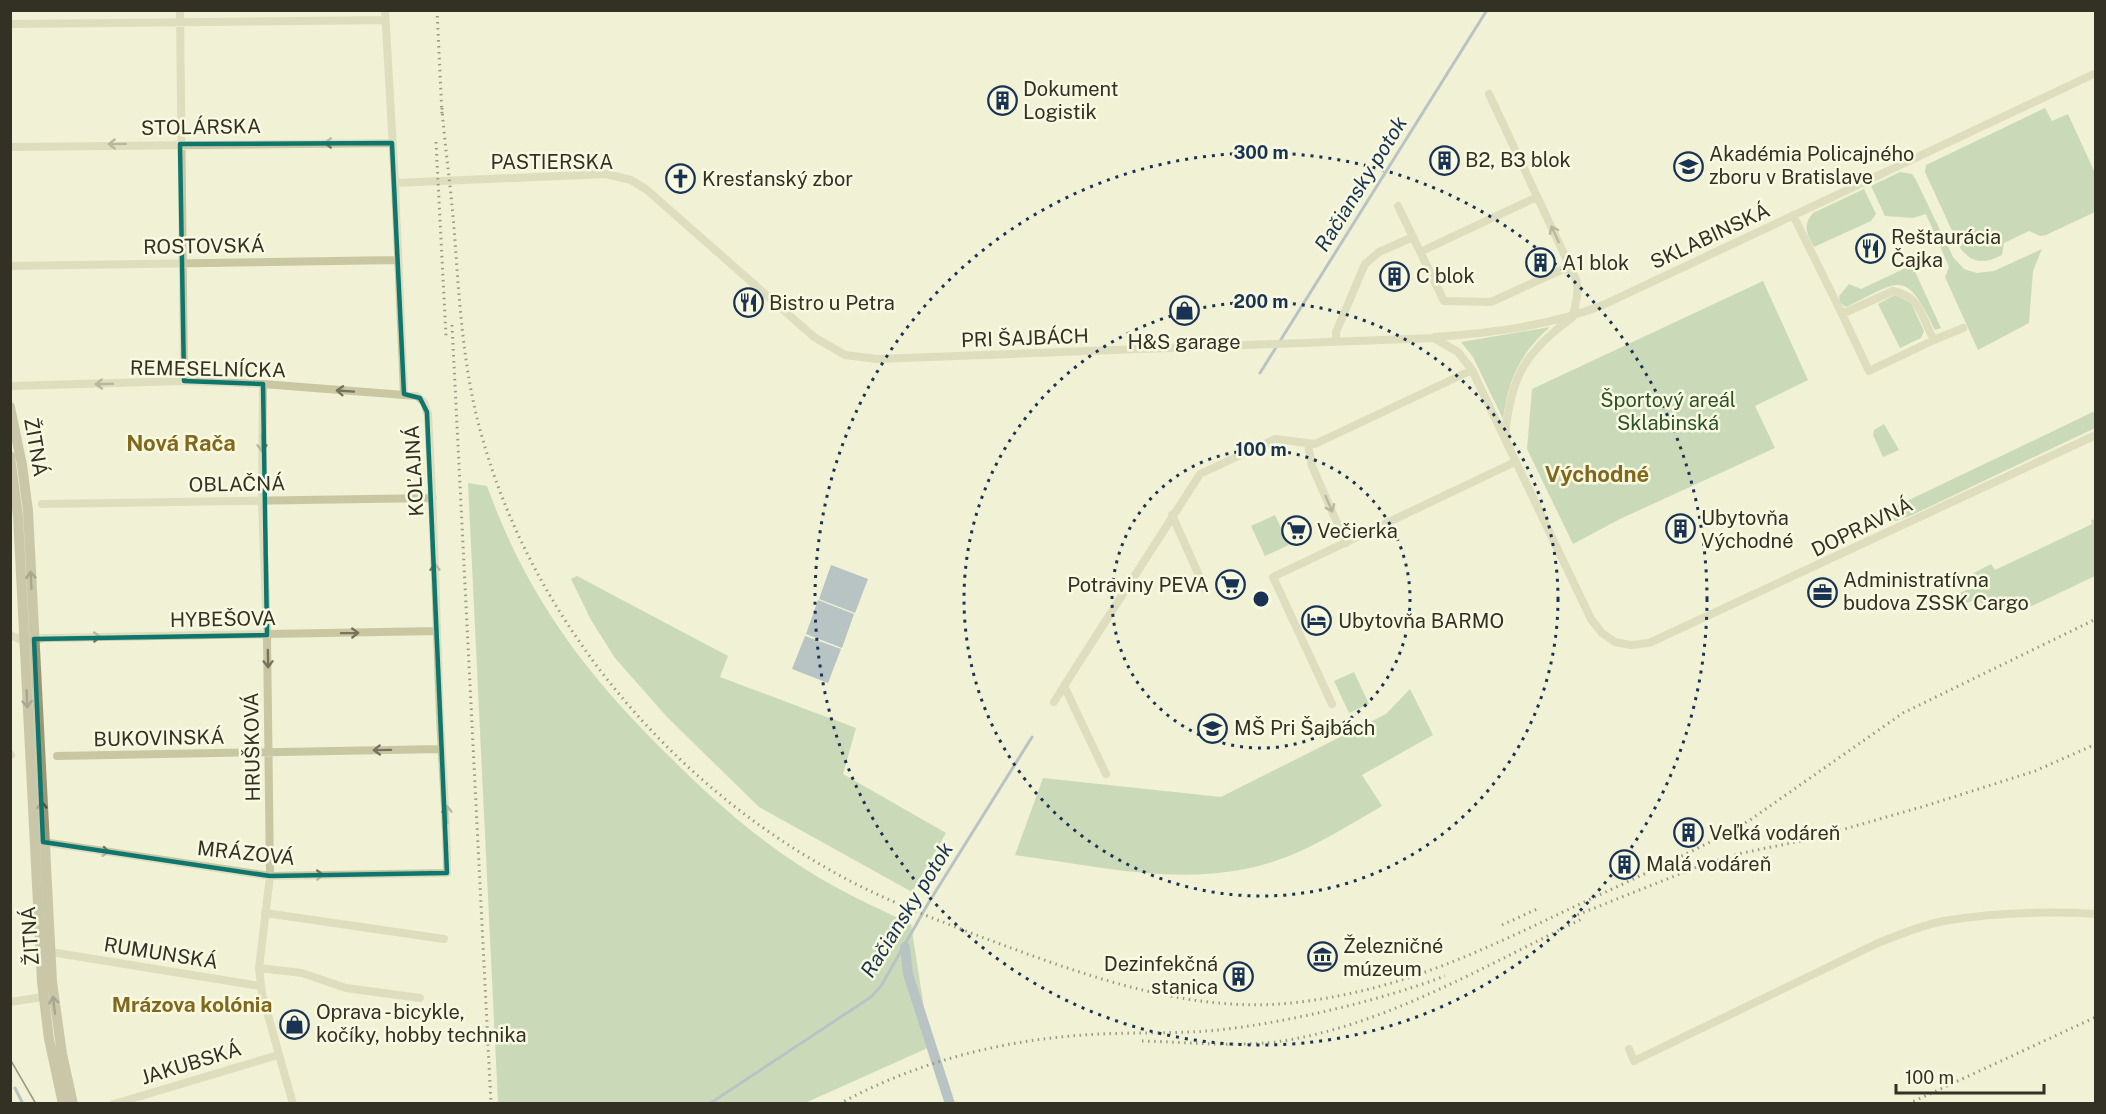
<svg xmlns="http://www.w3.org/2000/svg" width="2106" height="1114" font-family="'Public Sans',sans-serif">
	<rect width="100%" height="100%" fill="#f0f1d5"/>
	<!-- green -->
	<path fill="#9cbf96" d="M2045 108 2052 121 2068 114 2095 173V212L2046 235 2040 236 2029 231 2004 243 2002 255C1984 264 1973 264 1960 248L1925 172 1926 165Z
		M1900 172 1912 174 1916 180 1953 257 1964 269 1977 273 1994 271 2042 249 2033 271 2029 323 1978 350 1945 277 1949 267 1926 214 1913 218 1885 216 1871 186Z
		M1864 189 1876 214 1871 221 1814 247C1807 234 1802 226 1813 213Z
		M1912 265 1941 328 1935 330C1905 268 1902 280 1846 307L1840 303 1839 296 1849 284 1861 289Z
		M1763 281 1808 380 1755 406 1775 448 1620 519 1573 544 1527 449 1532 389Z
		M1895 295 1911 303 1924 331 1921 338 1900 348 1878 304Z
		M1550 327C1520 353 1508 380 1503 419L1473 357 1461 342Z
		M2095 411V428L1910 516 1896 521 1891 519 1886 511Z
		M1884 424 1899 450 1883 457 1873 435 1874 430Z
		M468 483 487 486C528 599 587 676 672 759 713 800 756 838 805 869 839 891 875 907 911 924L930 1047 805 1103H498Z
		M1275 515 1289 545 1265 556 1251 526Z
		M2095 519V576L2032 606 1984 609 1979 599 1953 607 1949 598 1973 587 1968 576 1991 564 1995 570 2092 524 2091 520Z
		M577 576 728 656 720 677 856 728 843 774 946 833 912 892 759 807 667 717 615 658 591 620 571 579Z
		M1354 672 1369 704 1349 713 1334 681Z
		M1410 689 1433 735 1362 775 1382 806C1347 826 1311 850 1272 862 1188 889 1100 866 1015 855L1043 778 1221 797 1386 714Z"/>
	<!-- water -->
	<path fill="#748eae" d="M831 565 868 579 855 613 819 599Z
		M818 600 854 614 842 648 806 634Z
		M805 636 841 649 828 683 792 669Z"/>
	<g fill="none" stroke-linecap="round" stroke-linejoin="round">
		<!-- stream -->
		<path stroke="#748eae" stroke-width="3" d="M1260 373 1487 10
			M10 1080 11 1081
			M15 1088 23 1104
			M709 1104 871 997 881 986 929 902 1032 737"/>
		<!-- canal -->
		<path stroke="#748eae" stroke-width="10" d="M905 947 908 974 950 1104"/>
		<!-- street -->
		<path stroke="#c8c7a2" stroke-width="8" d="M180 10 184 381
			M385 10 395 183 404 394
			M10 24 385 20
			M1489 94 1572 271
			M10 147 392 143
			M395 183 606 174 631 180 647 190 814 337 845 355 877 359 1434 338 1458 352 1472 370 1591 619 1602 633 1615 642 1631 645 1649 643 2096 435
			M1398 206 1444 301 1491 302 1561 270 1569 269C1583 281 1576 301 1573 316
			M1793 215 1842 314
			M1420 252 1537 197
			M10 266 398 260
			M1893 291C1922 297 1921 317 1934 340L1869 371 1842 314Z
			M1435 337C1492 333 1549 326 1603 305L2096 73
			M1934 340 1963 328
			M1336 341V332L1365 264 1379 252 1413 237
			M263 384 262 500 267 635 270 876 259 968 262 994 293 1104
			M10 386 184 381 263 384 417 396 424 402 428 414C434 514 436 614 440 714 442 767 447 819 447 873L270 876 43 842
			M1505 437C1510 379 1524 352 1572 318
			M1308 444 1312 466 1346 543
			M42 504 433 498
			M1172 515 1205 589
			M10 635 24 641 44 638 437 631
			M1054 702 1064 686
			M1332 704 1273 577 1515 462
			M10 754 11 755
			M57 756 441 749
			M1106 774 1064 686 1200 474 1275 439 1315 444 1472 370
			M265 913 444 939
			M57 953 260 986
			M259 968 302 973 346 988 420 998
			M10 1002 43 997
			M1629 1049 1634 1061 1878 943C1899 935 1921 925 1944 921 1992 913 2046 911 2096 914
			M114 1104 278 1055"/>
		<!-- secondary -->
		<path stroke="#9b9673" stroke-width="10" d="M10 407 22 465 28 511 52 982 62 1054 73 1104
			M10 456 18 516 42 982 49 1039 63 1104"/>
		<!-- tram -->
		<path stroke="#333024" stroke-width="1.5" d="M10 1059 36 1104"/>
		<!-- rail -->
		<path stroke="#333024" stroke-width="3" stroke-dasharray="1.5 4.5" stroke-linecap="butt" d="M437 10 442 115
			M442 108C445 148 451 188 454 228 459 294 462 358 478 422 525 607 658 772 823 866 874 896 929 917 984 938 1084 975 1192 1016 1300 1002 1406 989 1485 949 1580 904 1627 882 1675 860 1722 836L1750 820 1903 713 2096 619
			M436 142 446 336
			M452 325 491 1104
			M1572 917 1702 865 1742 853 1806 840 1925 806 2035 771 2096 744
			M1502 925 1537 909
			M1142 1041C1187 1042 1230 1047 1275 1042 1381 1028 1488 964 1584 918
			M839 1104C920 1060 1009 1038 1101 1034 1140 1032 1180 1034 1219 1030 1289 1022 1379 1001 1445 976
			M1908 1104 2096 1017"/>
	</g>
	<!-- one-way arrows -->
	<defs><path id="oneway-shaft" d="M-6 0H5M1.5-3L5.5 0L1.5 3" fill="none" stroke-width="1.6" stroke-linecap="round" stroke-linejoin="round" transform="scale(1.5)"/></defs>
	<g stroke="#76745d">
		<use href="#oneway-shaft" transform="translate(333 143) rotate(-180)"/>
		<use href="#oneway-shaft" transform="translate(117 144) rotate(179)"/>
		<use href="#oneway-shaft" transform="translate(1555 234) rotate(-115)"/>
		<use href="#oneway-shaft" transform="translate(104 384) rotate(178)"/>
		<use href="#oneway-shaft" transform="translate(345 391) rotate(-176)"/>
		<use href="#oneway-shaft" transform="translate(262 443) rotate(90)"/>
		<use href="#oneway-shaft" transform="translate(1329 504) rotate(66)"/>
		<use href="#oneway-shaft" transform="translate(435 572) rotate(-91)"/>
		<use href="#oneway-shaft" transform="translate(350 633) rotate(-1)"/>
		<use href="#oneway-shaft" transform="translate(92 637) rotate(-1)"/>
		<use href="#oneway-shaft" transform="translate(268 659) rotate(89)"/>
		<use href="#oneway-shaft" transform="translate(382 750) rotate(179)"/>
		<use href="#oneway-shaft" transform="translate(447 814) rotate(-92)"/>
		<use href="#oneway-shaft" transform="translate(101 851) rotate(9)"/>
		<use href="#oneway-shaft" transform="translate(315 875) rotate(-1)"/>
	</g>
	<g stroke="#524f3c">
		<use href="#oneway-shaft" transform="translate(31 580) rotate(-93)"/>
		<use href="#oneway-shaft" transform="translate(27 699) rotate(88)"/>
		<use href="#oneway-shaft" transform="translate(42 810) rotate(-92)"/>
		<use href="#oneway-shaft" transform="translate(54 1005) rotate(-97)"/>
	</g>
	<!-- marked area -->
	<path d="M0 0H2106V1114H0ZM392 143 404 394 420 398 427 412 447 873 270 876 43 842 34 639 267 635 263 384 184 381 180 144Z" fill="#f0f1d5" fill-opacity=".55" fill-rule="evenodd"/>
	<path fill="none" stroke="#0f766e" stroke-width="4.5" stroke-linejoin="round" d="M392 143 404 394 420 398 427 412 447 873 270 876 43 842 34 639 267 635 263 384 184 381 180 144Z"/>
	<!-- distance rings -->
	<g fill="none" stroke="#1a3354" stroke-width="3" stroke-dasharray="3 6">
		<circle cx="1261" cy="599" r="149"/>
		<circle cx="1261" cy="599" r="297"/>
		<circle cx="1261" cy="599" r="446"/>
	</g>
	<!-- icons -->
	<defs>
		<symbol id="building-ring" viewBox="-11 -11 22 22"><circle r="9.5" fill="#f7f9e1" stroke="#1a3354" stroke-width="1.5"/><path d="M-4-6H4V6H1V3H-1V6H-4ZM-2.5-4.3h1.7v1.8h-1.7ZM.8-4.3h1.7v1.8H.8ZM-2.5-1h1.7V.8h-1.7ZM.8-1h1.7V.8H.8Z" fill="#1a3354"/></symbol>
		<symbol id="university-ring" viewBox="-11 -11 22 22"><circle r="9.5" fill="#f7f9e1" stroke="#1a3354" stroke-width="1.5"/><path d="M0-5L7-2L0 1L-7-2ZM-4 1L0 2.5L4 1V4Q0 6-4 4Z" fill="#1a3354"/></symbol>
		<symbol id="church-ring" viewBox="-11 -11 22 22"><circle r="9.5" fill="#f7f9e1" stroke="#1a3354" stroke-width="1.5"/><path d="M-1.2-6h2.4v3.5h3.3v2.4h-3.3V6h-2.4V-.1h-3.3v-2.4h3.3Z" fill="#1a3354"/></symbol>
		<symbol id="restaurant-ring" viewBox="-11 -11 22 22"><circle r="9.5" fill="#f7f9e1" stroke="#1a3354" stroke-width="1.5"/><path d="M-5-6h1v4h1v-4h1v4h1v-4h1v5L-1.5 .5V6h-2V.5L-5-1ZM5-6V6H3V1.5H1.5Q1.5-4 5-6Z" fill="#1a3354"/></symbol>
		<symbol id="shop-ring" viewBox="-11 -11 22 22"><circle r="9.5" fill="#f7f9e1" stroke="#1a3354" stroke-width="1.5"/><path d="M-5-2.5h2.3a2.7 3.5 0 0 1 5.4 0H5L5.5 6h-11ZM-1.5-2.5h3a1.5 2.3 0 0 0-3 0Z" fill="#1a3354"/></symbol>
		<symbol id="supermarket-ring" viewBox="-11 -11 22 22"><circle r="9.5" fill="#f7f9e1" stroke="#1a3354" stroke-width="1.5"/><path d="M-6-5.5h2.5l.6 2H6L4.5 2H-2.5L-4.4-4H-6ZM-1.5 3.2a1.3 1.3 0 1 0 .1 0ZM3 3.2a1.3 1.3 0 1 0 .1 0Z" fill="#1a3354"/></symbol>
		<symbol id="office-ring" viewBox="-11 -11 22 22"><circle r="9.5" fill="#f7f9e1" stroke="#1a3354" stroke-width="1.5"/><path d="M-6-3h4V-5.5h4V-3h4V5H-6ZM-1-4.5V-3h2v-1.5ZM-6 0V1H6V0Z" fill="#1a3354"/></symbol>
		<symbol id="hotel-ring" viewBox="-11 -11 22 22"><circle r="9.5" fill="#f7f9e1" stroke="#1a3354" stroke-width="1.5"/><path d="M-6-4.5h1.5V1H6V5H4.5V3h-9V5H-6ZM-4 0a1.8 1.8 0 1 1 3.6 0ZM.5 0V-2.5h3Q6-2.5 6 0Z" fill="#1a3354"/></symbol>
		<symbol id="school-ring" viewBox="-11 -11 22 22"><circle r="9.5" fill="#f7f9e1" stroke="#1a3354" stroke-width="1.5"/><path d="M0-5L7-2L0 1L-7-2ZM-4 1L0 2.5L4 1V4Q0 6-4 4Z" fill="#1a3354"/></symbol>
		<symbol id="museum-ring" viewBox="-11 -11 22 22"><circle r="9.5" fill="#f7f9e1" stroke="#1a3354" stroke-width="1.5"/><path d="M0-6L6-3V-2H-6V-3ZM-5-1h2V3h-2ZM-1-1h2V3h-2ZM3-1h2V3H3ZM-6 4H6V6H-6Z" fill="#1a3354"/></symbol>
	</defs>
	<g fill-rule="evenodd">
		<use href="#building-ring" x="986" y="84" width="33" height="33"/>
		<use href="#building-ring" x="1428" y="144" width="33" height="33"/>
		<use href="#university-ring" x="1672" y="150" width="33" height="33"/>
		<use href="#church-ring" x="664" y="162" width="33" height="33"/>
		<use href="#restaurant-ring" x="1854" y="232" width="33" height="33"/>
		<use href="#building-ring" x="1524" y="246" width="33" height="33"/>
		<use href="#building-ring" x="1378" y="260" width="33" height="33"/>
		<use href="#restaurant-ring" x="732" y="286" width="33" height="33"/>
		<use href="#shop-ring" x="1168" y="294" width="33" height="33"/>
		<use href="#building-ring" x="1664" y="512" width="33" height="33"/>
		<use href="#supermarket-ring" x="1280" y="514" width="33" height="33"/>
		<use href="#supermarket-ring" x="1214" y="568" width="33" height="33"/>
		<use href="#office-ring" x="1806" y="576" width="33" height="33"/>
		<use href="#hotel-ring" x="1300" y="604" width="33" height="33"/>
		<use href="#school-ring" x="1196" y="712" width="33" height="33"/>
		<use href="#building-ring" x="1672" y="816" width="33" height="33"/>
		<use href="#building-ring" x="1608" y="848" width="33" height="33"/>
		<use href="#museum-ring" x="1306" y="940" width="33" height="33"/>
		<use href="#building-ring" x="1222" y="960" width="33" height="33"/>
		<use href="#shop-ring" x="278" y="1008" width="33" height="33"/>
	</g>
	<g text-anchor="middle" stroke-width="5" stroke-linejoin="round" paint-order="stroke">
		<!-- poi labels -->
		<g font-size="20" fill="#333024" stroke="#f7f9e1" text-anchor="start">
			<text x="1023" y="96">Dokument<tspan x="1023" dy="23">Logistik</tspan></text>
			<text x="1709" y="161">Akadémia Policajného<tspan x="1709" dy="23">zboru v Bratislave</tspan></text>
			<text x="1465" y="167">B2, B3 blok</text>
			<text x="702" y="186">Kresťanský zbor</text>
			<text x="1891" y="244">Reštaurácia<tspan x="1891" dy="23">Čajka</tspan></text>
			<text x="1562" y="270">A1 blok</text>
			<text x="1416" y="283">C blok</text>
			<text x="769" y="310">Bistro u Petra</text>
			<text x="1184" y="349" text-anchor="middle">H&amp;S garage</text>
			<text x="1701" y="525">Ubytovňa<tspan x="1701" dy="23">Východné</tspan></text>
			<text x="1317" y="538">Večierka</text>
			<text x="1843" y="587">Administratívna<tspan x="1843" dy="23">budova ZSSK Cargo</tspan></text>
			<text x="1209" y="592" text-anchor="end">Potraviny PEVA</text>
			<text x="1338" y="628">Ubytovňa BARMO</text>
			<text x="1234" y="735">MŠ Pri Šajbách</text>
			<text x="1709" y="840">Veľká vodáreň</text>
			<text x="1646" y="871">Malá vodáreň</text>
			<text x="1343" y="953">Železničné<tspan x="1343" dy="23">múzeum</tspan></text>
			<text x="1218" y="971" text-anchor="end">Dezinfekčná<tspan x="1218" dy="23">stanica</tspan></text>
			<text x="316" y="1019">Oprava - bicykle,<tspan x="316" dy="23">kočíky, hobby technika</tspan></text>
		</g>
		<!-- street labels -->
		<g font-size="20" fill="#333024" stroke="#f7f9e1">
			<text transform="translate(201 127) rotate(-1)" y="7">STOLÁRSKA</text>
			<text x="552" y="169">PASTIERSKA</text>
			<text transform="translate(1710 236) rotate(-25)" y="7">SKLABINSKÁ</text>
			<text transform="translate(204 246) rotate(-1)" y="7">ROSTOVSKÁ</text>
			<text transform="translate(1025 338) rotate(-2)" y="7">PRI ŠAJBÁCH</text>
			<text transform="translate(208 369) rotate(1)" y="7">REMESELNÍCKA</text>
			<text transform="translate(36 447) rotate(80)" y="7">ŽITNÁ</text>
			<text transform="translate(414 471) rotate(-93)" y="7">KOĽAJNÁ</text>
			<text transform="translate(237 484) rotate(-1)" y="7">OBLAČNÁ</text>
			<text transform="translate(1862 527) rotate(-26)" y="7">DOPRAVNÁ</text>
			<text transform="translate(223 619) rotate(-1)" y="7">HYBEŠOVA</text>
			<text transform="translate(159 738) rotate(-1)" y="7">BUKOVINSKÁ</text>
			<text transform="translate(252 747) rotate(-91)" y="7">HRUŠKOVÁ</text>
			<text transform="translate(246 853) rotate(6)" y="7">MRÁZOVÁ</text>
			<text transform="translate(30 936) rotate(-94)" y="7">ŽITNÁ</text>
			<text transform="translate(161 953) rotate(9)" y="7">RUMUNSKÁ</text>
			<text transform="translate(191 1063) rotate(-17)" y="7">JAKUBSKÁ</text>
		</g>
		<!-- park labels -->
		<g font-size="20" fill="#2d5128" stroke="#f7f9e1">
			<text x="1668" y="407">Športový areál<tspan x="1668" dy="23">Sklabinská</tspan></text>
		</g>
		<!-- water labels -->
		<g font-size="21" font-style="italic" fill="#1a3354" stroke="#f7f9e1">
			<text transform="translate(1361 184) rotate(-58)" y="7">Račiansky potok</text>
			<text transform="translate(907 910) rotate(-58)" y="7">Račiansky potok</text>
		</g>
		<!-- neighbourhood labels -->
		<g font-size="21" font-weight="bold" fill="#82681d" stroke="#f7f9e1">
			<text x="192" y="1012">Mrázova kolónia</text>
		</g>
		<!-- quarter labels -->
		<g font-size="22" font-weight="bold" fill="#82681d" stroke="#f7f9e1">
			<text x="181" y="451">Nová Rača</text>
			<text x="1597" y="482">Východné</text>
		</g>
	</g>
	<circle cx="1261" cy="599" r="9" fill="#1a3354" stroke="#f7f9e1" stroke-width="3"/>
	<g font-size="18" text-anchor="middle" font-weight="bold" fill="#1a3354" stroke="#f7f9e1" stroke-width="5" stroke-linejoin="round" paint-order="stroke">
		<text x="1261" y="159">300 m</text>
		<text x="1261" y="308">200 m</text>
		<text x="1261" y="456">100 m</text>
	</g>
	<!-- border -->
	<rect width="2106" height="1114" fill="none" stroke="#333024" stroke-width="24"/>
	<!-- scale -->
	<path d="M1896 1084v9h148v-9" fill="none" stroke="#333024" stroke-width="3"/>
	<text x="1905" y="1084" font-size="18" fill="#333024" stroke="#f7f9e1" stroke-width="4.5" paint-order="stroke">100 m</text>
</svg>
